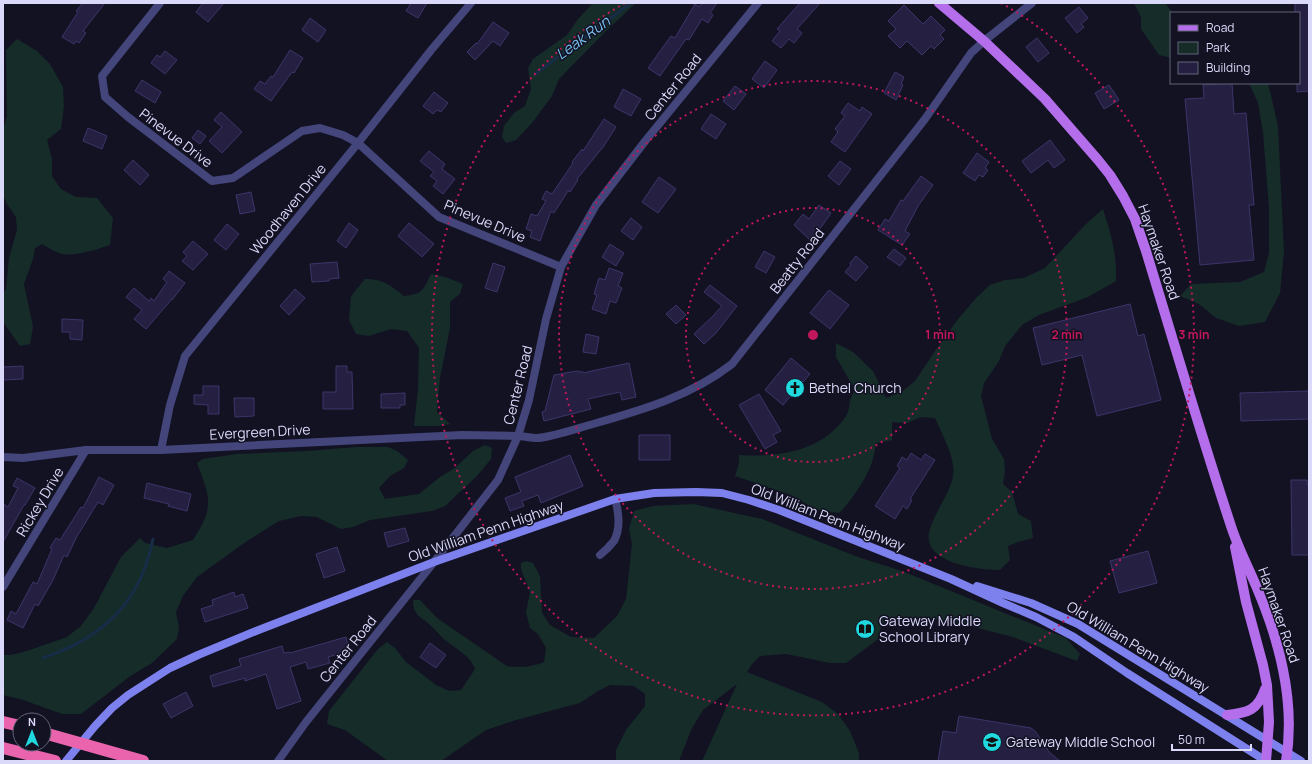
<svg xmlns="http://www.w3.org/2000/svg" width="1312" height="764" font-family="Manrope,sans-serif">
	<rect width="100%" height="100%" fill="#131223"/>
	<!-- green -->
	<path fill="#152c29" d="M600 3H636L604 33 559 79 552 96 532 123 516 140 506 143 502 137 504 126 514 113 525 106 531 89 528 68 533 59 567 35 578 19 592 4Z
		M1134 3H1165L1173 13H1171V58L1159 55 1141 29V17Z
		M17 39 37 51 50 64 63 87 64 106 61 129 47 140 52 159V176L61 189 76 197 97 198 113 218 110 245C98 249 71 258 59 253 53 251 48 247 42 244L35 248 33 259 24 284 33 327 30 344 20 346 3 322V294L6 289 9 258 17 230 16 217 7 204 3 195V129L7 116 6 50Z
		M1249 83H1268L1278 126 1284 252 1280 293 1265 322 1239 326 1216 318 1199 304 1180 296 1191 284 1240 282 1264 272 1269 253V208L1263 132 1258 103Z
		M1103 209C1111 234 1117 254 1116 281L1088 297 1039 315 1022 325 1005 346 999 361 984 383 981 396 992 439 1004 459 1005 471 1003 484 1012 492 1018 514 1031 521 1033 538 1018 542 1008 546 1010 560 1000 570C978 570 919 563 930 529 935 511 950 494 953 476 956 458 942 435 935 418L921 417 907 423 892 422V440L876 443C875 449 874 456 872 462 868 476 850 503 839 513L815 509 791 495 735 476 739 463V455C779 457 822 452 846 416 849 412 849 406 850 401 851 397 853 393 855 390L836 357V343L853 352 873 371 886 398 903 391 915 381 935 351 958 319 977 297 990 285 1005 280 1024 278 1045 268 1085 225Z
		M431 274 445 277 463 284 460 294 450 302V328L440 378 437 412 450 424 439 426H414L418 389 419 348 407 331 391 329 369 336 356 334 349 320 351 296 365 279C383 279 390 285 404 296 422 294 423 291 431 274Z
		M485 445 492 448 491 459 477 476 445 506 432 511 370 520 353 527 341 529 317 517 301 516 279 521 247 541 197 577 183 596 176 612 179 627 177 639 152 663 129 677 81 714H62L23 700 3 695V655H11L27 651 67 637 81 626 94 608 121 557 140 538 145 543 167 548 193 540C215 506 210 498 197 463L203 459 236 454 307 451 356 447H388L397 451 408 460 404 468 390 476 379 488 385 499 419 494 440 477 455 468 473 451Z
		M693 504 762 519 858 557 902 571 1066 638 1080 654 1077 661 1013 637 954 622 926 618H897L882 624 877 640 846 663H830L786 654 760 656 752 664 747 672 822 702 838 714 850 731 859 753V761H702L737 684 703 710 691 730 679 761H616V750L626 730 645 706V694L634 686 610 685 598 691 580 703 516 720 486 730 441 761H388L345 730 327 724 329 711 378 649 387 642 395 648 406 662 436 685 449 691 461 690 475 669C470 655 456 649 445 640 439 635 435 629 429 624 420 616 413 615 413 600H420L437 618 507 666C521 668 532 667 544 662L546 648 538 634 530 628 526 613 530 592 521 569V563L526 561 533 563 540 576 542 613 550 625 571 637 594 638 617 616 626 599 632 544 629 529 634 511 653 506Z"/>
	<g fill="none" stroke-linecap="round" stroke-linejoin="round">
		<!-- stream -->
		<path stroke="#172d47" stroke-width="3" d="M535 74 631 3
			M43 658C104 637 140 603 153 539"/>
	</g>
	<!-- building -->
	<path fill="#252041" stroke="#3c356a" d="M83 3H105L83 31 86 33 79 43 76 41 74 44 62 37 78 12 76 11Z
		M203 3H224L208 22 196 12Z
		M411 3H427L418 18 406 11Z
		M702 3H717L710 13 713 15 708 23 702 19 689 40 686 39 660 76 648 68 671 36 675 38 695 4 699 7Z
		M800 3H820L797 29 802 33 794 43 789 39 781 48 772 41 780 31 777 29Z
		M1295 3H1309V91L1297 92V83H1299V13H1295Z
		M904 5 923 24 931 16 945 30 940 35 944 39 934 49 931 46 922 55 907 41 900 48 888 36 896 29 888 21Z
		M1079 7 1088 18 1081 24 1084 27 1077 33 1065 18Z
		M310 18 326 30 318 42 302 30Z
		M493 22 509 33 500 46 493 41 475 60 467 52 476 43 477 44Z
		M1037 38 1049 53 1038 62 1026 47Z
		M290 50 303 58 294 73 292 72 271 101 254 89 260 81 265 84 271 76 273 77Z
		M165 51 177 60 165 74 151 63 157 55 160 57Z
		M765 61 777 70 764 88 752 79Z
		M895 72 904 77 901 84 903 85 896 100 884 93Z
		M142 80 161 92 155 103 135 91Z
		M1232 83 1234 114 1246 113 1254 205H1249L1254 260 1200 265 1185 99 1204 98 1203 85Z
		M1109 85 1119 100 1104 109 1095 93Z
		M735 86 746 94 734 110 723 101Z
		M623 89 641 99 631 116 614 107Z
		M434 92 448 103 441 112 437 110 433 114 423 106Z
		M848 103 860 111 862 107 872 114 845 152 831 142 838 132 835 129 845 116 841 113Z
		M221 112 242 132 222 153 209 141 222 127 214 120Z
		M711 114 726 124 716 139 701 129Z
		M604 119 616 127 603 147 577 179 578 180 570 192 568 191 554 213 551 211 540 241 530 237 532 231 526 229 531 214 537 216 546 201 542 199 546 191 552 194 573 163 572 162 582 149 583 151Z
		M88 128 107 136 102 149 83 141Z
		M198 130 206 136 200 144 192 138Z
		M1050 140 1065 160 1054 168 1048 160 1031 173 1022 161Z
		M429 151 445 164 442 169 455 179 443 194 433 186 437 181 430 176 434 172 420 161Z
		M977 153 989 162 985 168 988 170 983 177 979 175 975 181 963 173Z
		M133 160 149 175 140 185 124 170Z
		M840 161 851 169 839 185 828 176Z
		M921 176 933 185 918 206 905 231 910 234 902 245 878 230 885 219 889 221 901 200 903 201Z
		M659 177 676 189 658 213 642 202Z
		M251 192 255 211 240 214 236 195Z
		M819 205 831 213 822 226 810 240 794 225 803 214 809 219Z
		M631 218 642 227 633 240 621 231Z
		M349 223 358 230 346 248 337 241Z
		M409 223 434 244 422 257 398 236Z
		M227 224 239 234 226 250 214 240Z
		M193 241 208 254 193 270 182 261 187 256 183 252Z
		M610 244 624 253 616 266 602 257Z
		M894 249 906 258 900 266 887 257Z
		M764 251 775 257 766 273 755 267Z
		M856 256 868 267 856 281 845 272 851 265 850 263Z
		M337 262 339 278 329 279V281L312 282 310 264Z
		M493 263 505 267 497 292 485 288Z
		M609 268 623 273 618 286 622 288 616 303 610 301 606 314 592 309 597 295 594 294 599 278 605 280Z
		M169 271 185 283 172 300V299L146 329 134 319 142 310 126 297 134 288 149 301 151 298 154 301 167 282 163 279Z
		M710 285 737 306 716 333 704 344 694 334 713 316 722 306 704 292Z
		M295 289 305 298 289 315 280 306Z
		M829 290 849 305 830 329 810 313Z
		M1130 304 1138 336 1144 334 1161 400 1097 416 1082 355 1042 365 1033 328Z
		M676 305 686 315 676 324 666 314Z
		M62 319 83 320 82 340 70 339V332H62Z
		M586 334 599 337 596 354 583 352Z
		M791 358 810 374 783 405 765 390Z
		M629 363 636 397 622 400 620 392 588 399 591 409 544 421 542 412 545 411 554 375 577 371 587 373V372Z
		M23 366V379L3 380V367Z
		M336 366H347V372H352L353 409H323V392H336Z
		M203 386H219V414H208V405L194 404V395H203Z
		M1309 391V419L1241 421 1240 393Z
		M405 393V405H400V408H381V394Z
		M759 394 781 431 773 435 777 442 765 449 739 405Z
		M234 398H254V416L235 417Z
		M639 435H670V460H639Z
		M911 453 921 460 925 454 935 460 910 499 912 500 907 509 903 506 895 519 875 506 900 468 897 466 902 457 907 460Z
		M570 455 583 486 541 503 538 495 522 501 524 506 510 511 505 498 521 492 515 477Z
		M99 477 114 485 103 505 98 502 76 538 67 557 64 555 53 580 38 606 35 604 23 628 7 620 11 611 16 614 33 582 37 584 52 549 50 548 56 538 60 540 81 507 83 508Z
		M17 478 35 488 25 505H24L3 542V504L8 507 18 488 13 486Z
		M1291 480H1307V485H1309V555H1292Z
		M147 483 191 494 187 511 168 506 169 504 144 498Z
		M405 528 409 541 388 547 384 533Z
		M337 547 345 571 324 578 316 554Z
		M1148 551 1157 583 1119 593 1110 561Z
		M234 592 235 597 243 594 248 608 205 622 201 609 213 605 212 600Z
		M346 637 349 651 328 657 330 663 308 669 306 662 290 667 301 701 277 709 266 674 245 681V678L213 687 210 676 241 666 239 659 282 646 284 653 289 652 290 653Z
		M430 643 446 655 436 668 420 657Z
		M186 692 193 706 171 718 163 704Z
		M959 716 1031 728 1036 732 1049 752 1060 761H938L943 731 956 733Z"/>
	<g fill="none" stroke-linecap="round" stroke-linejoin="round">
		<!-- minor -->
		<path stroke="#43457b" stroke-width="8" d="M160 3 102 76 105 97 128 117 212 181 233 178 302 131 320 128 343 135 358 143 439 217 561 267
			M161 450 170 405 185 356 358 143 432 49 471 3
			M3 457 23 458 86 450H161L462 435 518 436
			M600 555C605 551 610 546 614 541 621 528 619 513 615 499
			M3 587 86 450
			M278 761 306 722 434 562"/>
		<!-- tertiary -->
		<path stroke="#43457b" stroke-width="8" d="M518 436C524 436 530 438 536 438 550 438 578 428 593 424 642 410 691 396 732 364L925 119 971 53 984 41 1032 3
			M434 562 498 480 518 436 529 400 546 319 561 267 596 205 646 140 758 3"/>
		<!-- secondary -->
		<path stroke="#7d81ed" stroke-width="8" d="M977 586 1031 603 1078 624 1301 761
			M66 761 95 726 112 708 128 695 170 668 198 655 256 631 434 562 615 499 654 493 696 492 722 493 749 500 779 510 951 579 1003 603 1036 617 1074 637 1127 673 1266 761"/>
		<!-- primary -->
		<path stroke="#b46eeb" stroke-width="10" d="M939 3 984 41 1045 99 1098 160 1110 175 1123 196 1135 219 1146 251C1174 343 1201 435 1231 526 1239 551 1252 574 1261 598 1282 650 1295 706 1286 761
			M1235 547 1246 602 1263 665 1267 685 1269 722 1266 761
			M1227 715C1248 713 1258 710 1265 689"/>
		<!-- motorway -->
		<path stroke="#e964ad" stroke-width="12" d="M3 722 20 726
			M44 733 143 761
			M3 748 55 761"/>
	</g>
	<!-- distance rings -->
	<g fill="none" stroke="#c2185b" stroke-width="2" stroke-dasharray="2 4">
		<circle cx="813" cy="335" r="127"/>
		<circle cx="813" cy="335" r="254"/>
		<path d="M1001 3A381 381 0 1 1 625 3"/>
	</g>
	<!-- icons -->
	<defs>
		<symbol id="church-disc" viewBox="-11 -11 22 22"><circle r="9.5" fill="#1fd9df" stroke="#131223"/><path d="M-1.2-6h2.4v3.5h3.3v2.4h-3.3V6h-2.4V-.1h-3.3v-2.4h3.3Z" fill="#111"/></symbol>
		<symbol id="library-disc" viewBox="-11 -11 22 22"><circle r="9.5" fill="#1fd9df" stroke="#131223"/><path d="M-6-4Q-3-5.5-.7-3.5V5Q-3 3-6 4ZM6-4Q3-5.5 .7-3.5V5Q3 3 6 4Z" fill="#111"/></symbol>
		<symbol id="school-disc" viewBox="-11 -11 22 22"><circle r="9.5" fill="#1fd9df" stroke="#131223"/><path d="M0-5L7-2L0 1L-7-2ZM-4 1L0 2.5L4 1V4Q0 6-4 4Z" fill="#111"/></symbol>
	</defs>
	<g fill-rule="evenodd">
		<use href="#church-disc" x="784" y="377" width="22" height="22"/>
		<use href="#library-disc" x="854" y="618" width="22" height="22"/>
		<use href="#school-disc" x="981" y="731" width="22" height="22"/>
	</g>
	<g text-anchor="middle" stroke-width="3" stroke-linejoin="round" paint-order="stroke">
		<!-- street labels -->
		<g font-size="14" fill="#dad9fa" stroke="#131223">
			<text transform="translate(673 87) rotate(-51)" y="5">Center Road</text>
			<text transform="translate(176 138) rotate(37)" y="5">Pinevue Drive</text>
			<text transform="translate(288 209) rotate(-51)" y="5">Woodhaven Drive</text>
			<text transform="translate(485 221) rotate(23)" y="5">Pinevue Drive</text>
			<text transform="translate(1159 252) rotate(71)" y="5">Haymaker Road</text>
			<text transform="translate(797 261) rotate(-52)" y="5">Beatty Road</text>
			<text transform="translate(518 385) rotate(-76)" y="5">Center Road</text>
			<text transform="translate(260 432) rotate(-3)" y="5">Evergreen Drive</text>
			<text transform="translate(40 502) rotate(-59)" y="5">Rickey Drive</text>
			<text transform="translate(828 517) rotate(21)" y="5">Old William Penn Highway</text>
			<text transform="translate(486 531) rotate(-19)" y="5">Old William Penn Highway</text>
			<text transform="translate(1279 615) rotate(71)" y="5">Haymaker Road</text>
			<text transform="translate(1138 647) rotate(31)" y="5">Old William Penn Highway</text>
			<text transform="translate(348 649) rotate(-51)" y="5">Center Road</text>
		</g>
		<!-- poi labels -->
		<g font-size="14" fill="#dad9fa" stroke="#131223" text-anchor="start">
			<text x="809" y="393">Bethel Church</text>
			<text x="879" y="626">Gateway Middle<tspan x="879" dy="16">School Library</tspan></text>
			<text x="1006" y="747">Gateway Middle School</text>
		</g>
		<!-- water labels -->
		<g font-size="15" font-style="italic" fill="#75bdec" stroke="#131223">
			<text transform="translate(583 38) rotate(-36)" y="5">Leak Run</text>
		</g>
	</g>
	<circle cx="813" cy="335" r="6" fill="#c2185b" stroke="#131223" stroke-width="2"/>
	<g font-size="12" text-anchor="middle" font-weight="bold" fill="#c2185b" stroke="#131223" stroke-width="3" stroke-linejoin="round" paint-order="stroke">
		<text x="940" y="339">1 min</text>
		<text x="1067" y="339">2 min</text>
		<text x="1194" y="339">3 min</text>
	</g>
	<!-- border -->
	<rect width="1312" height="764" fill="none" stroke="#dad9fa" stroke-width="8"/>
	<!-- legend -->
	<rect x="1170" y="12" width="130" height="72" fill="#131223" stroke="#636279"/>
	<rect x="1178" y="25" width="20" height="6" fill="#b46eeb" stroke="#636279"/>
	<text x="1206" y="32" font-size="12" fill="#dad9fa">Road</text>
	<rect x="1178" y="42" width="20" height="12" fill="#152c29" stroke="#636279"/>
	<text x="1206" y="52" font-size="12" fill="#dad9fa">Park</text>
	<rect x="1178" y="62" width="20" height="12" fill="#252041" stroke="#636279"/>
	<text x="1206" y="72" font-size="12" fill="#dad9fa">Building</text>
	<!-- north arrow -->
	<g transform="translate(32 732)"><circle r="19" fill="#131223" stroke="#636279"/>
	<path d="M0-3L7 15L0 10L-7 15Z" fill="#1fd9df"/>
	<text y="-6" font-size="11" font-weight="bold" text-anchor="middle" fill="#dad9fa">N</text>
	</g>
	<!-- scale -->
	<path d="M1172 744v6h79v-6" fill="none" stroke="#dad9fa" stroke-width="2"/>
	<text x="1178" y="744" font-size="12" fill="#dad9fa" stroke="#131223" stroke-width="3" paint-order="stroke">50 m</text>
</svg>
